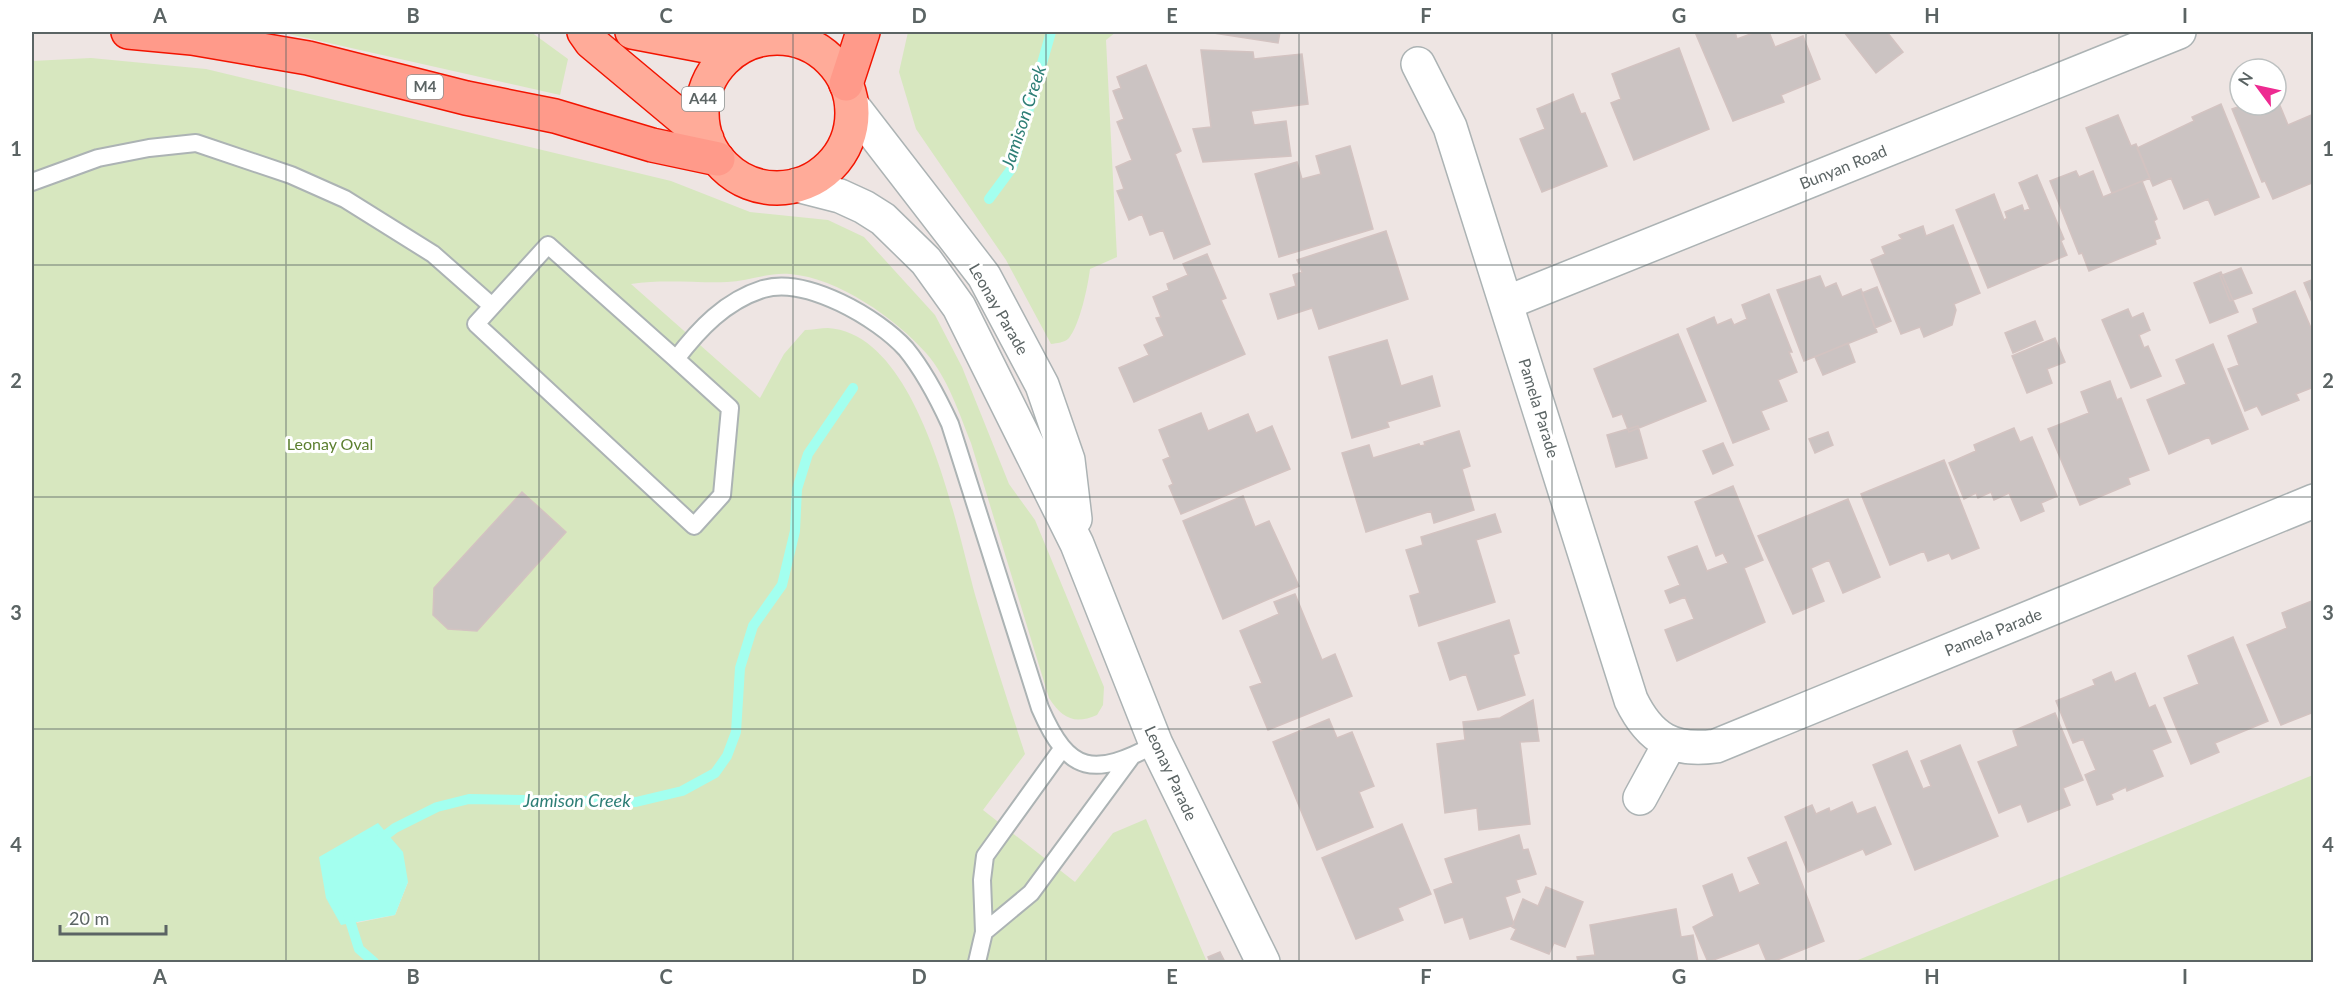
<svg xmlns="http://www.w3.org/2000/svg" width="2345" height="994" font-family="Lato,sans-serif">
	<rect width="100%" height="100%" fill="#eee5e3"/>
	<!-- green -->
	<path fill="#d7e7bf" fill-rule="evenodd" d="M280 32H531L568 59 560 95Z
		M908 32H1116L1106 40 1117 257 1090 269C1088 286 1080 324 1069 338 1064 343 1057 343 1051 344L1006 260 916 129 899 72Z
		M91 58 206 69 671 181 750 212 828 220 864 237 935 315 962 367 1009 484 1035 520 1104 687 1103 705 1097 715C1074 725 1062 718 1049 698L971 443C959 413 948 378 926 353 895 318 838 278 790 274 770 272 748 281 727 282 695 283 662 279 631 284L760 398 784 354 805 330C812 330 821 328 828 328 921 334 956 527 976 598 991 650 1008 702 1025 754L983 810 1075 882 1113 833 1146 819 1207 962H32V61ZM408 882 395 915 356 923Z
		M2313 775V962H1853Z"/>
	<!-- water -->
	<path fill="#a3ffef" d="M378 823 403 852 408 882 395 915 341 925 326 898 319 857Z"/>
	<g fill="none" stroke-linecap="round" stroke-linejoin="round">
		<!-- stream -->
		<path stroke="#a3ffef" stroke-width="10" d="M989 199 1012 168 1051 32
			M378 841 395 828 437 807 469 799 636 802 682 791 715 773 727 756 736 732 740 668 753 626 782 585 795 531 797 489 808 454 853 388
			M347 911 359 949 374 962"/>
	</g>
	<!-- building -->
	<path fill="#cbc3c2" stroke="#d3c3c1" stroke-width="1.5" d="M1207 32H1280L1278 43Z
		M1695 32H1735L1737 39 1756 32H1769L1775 47 1803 36 1820 79 1781 95 1784 102 1733 121Z
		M1844 32H1887L1903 52 1876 73Z
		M1679 48 1709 129 1634 160 1611 103 1621 99 1612 74Z
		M1201 50 1253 52 1254 59 1302 54 1308 104 1251 111 1254 125 1286 121 1291 156 1203 162 1193 129 1211 127Z
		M1146 65 1181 151 1175 154 1210 244 1174 259 1163 230 1150 235 1142 214 1129 220 1117 191 1124 189 1116 167 1132 160 1117 122 1124 119 1113 91 1121 88 1117 77Z
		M1573 94 1581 114 1585 113 1607 166 1542 192 1520 139 1545 129 1537 109Z
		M2276 96 2288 125 2314 114V162L2311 163 2314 178 2312 183 2273 199 2265 181 2262 182 2232 109 2244 105H2276Z
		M2221 104 2259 197 2215 215 2208 199 2184 209 2171 178 2153 186 2137 148 2194 121 2192 117Z
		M2118 115 2131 146 2136 144 2150 178 2112 193 2086 128Z
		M1350 146 1373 229 1279 257 1255 174 1297 162 1302 179 1321 174 1316 156Z
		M2076 171 2079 177 2093 171 2103 197 2142 181 2157 219 2154 221 2160 238 2155 240 2156 244 2089 271 2082 253 2079 254 2050 181Z
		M2037 175 2064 239 2061 241 2067 255 1988 288 1956 210 1994 194 2004 220 2007 218 2005 212 2022 205 2024 211 2030 209 2019 183Z
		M1953 225 1980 293 1954 304 1956 310 1952 325 1924 337 1920 327 1901 334 1871 260 1885 254 1882 247 1902 239 1899 235 1923 226 1926 236Z
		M1386 231 1408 299 1319 329 1312 308 1278 319 1270 294 1296 286 1293 275 1302 272 1297 260Z
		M1207 254 1226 298 1221 300 1245 354 1134 402 1119 368 1149 355 1144 345 1164 336 1156 318 1161 317 1153 297 1169 290 1167 284 1188 275 1183 264Z
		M2241 268 2252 293 2230 301 2220 276Z
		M2221 272 2238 312 2210 323 2194 283Z
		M1820 276 1825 288 1836 283 1842 297 1861 289 1877 332 1804 361 1777 290Z
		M2314 279V307L2304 283Z
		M1877 287 1891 321 1875 328 1862 293Z
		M2295 291 2314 335V387L2296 394 2299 400 2262 415 2257 406 2245 411 2228 369 2239 365 2228 336 2258 323 2253 309Z
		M1769 294 1792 352H1789L1797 372 1778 380 1787 401 1761 411 1769 429 1733 443 1687 329 1714 317 1717 325 1731 319 1734 325 1747 319 1742 305Z
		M2128 309 2132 318 2143 313 2150 330 2139 335 2144 348 2148 346 2161 376 2131 388 2102 320Z
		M2035 321 2043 340 2013 353 2005 333Z
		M1678 334 1706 401 1629 432 1622 414 1613 417 1594 369Z
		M2055 338 2065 362 2047 369 2052 383 2027 393 2012 356Z
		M1387 340 1401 386 1432 376 1440 406 1387 422 1389 427 1352 438 1329 357Z
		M1848 343 1855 362 1823 375 1815 357Z
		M2213 344 2248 429 2212 444 2209 437 2169 454 2147 400 2186 384 2176 360Z
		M2110 381 2117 400 2121 398 2149 470 2128 478 2130 484 2080 505 2048 429 2089 413 2081 392Z
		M1201 413 1208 431 1248 414 1256 433 1272 426 1290 469 1181 514 1169 486 1173 484 1163 460 1170 457 1159 430Z
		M1638 426 1647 458 1616 467 1607 435Z
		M2014 428 2020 442 2032 437 2057 496 2041 503 2044 511 2021 521 2009 493 1994 500 1991 492 1978 498 1976 493 1964 499 1949 463 1976 451 1974 445Z
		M1459 431 1470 466 1462 469 1474 510 1434 523 1431 511 1366 532 1342 453 1369 445 1373 458 1419 444 1420 446 1425 445 1424 442Z
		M1828 432 1833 445 1815 453 1809 439Z
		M1723 443 1733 465 1713 474 1703 451Z
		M1944 460 1979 548 1952 559 1949 553 1928 561 1924 551 1890 565 1861 494Z
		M1733 486 1763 560 1744 568 1765 622 1677 661 1665 630 1694 619 1685 597 1670 603 1665 591 1680 585 1668 557 1697 546 1707 571 1728 563 1723 553 1716 556 1695 502Z
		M522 492 566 532 477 631 448 629 433 615 434 588Z
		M1243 496 1255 527 1269 521 1299 586 1223 619 1183 521Z
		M1848 499 1880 577 1843 593 1829 560 1811 568 1824 601 1793 614 1758 536Z
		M1495 514 1501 532 1476 540 1495 602 1419 626 1410 596 1420 593 1406 550 1423 545 1421 537Z
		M1295 594 1322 660 1335 654 1352 696 1268 730 1250 687 1262 683 1240 631 1279 614 1274 602Z
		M2314 600V712L2281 725 2247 645 2287 628 2282 613Z
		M1509 620 1519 653 1513 655 1525 695 1478 710 1466 674 1450 680 1438 643Z
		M2233 637 2268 721 2215 743 2219 752 2191 764 2164 698 2199 684 2188 656Z
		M2111 672 2115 682 2135 673 2149 708 2155 705 2171 742 2152 750 2163 776 2127 791 2126 787 2111 794 2113 799 2097 805 2085 775 2096 770 2083 739 2073 743 2056 701 2095 685 2093 680Z
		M1533 700 1539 741 1520 742 1530 824 1479 830 1477 808 1445 813 1437 744 1465 740 1463 722 1500 718Z
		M2055 713 2083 780 2063 788 2070 805 2028 822 2021 804 1999 813 1978 762 2018 746 2013 731Z
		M1329 719 1337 738 1352 732 1374 786 1359 792 1373 827 1317 850 1273 742Z
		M1960 745 1998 836 1915 870 1873 765 1907 751 1923 789 1931 786 1921 761Z
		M1852 802 1857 814 1875 807 1891 844 1866 855 1863 849 1808 872 1785 817 1812 805 1816 814 1829 808 1830 812Z
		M1402 824 1431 894 1398 908 1403 920 1356 939 1322 858Z
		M1519 835 1523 850 1528 849 1536 874 1516 880 1520 892 1505 897 1514 925 1470 939 1463 917 1445 923 1434 890 1453 883 1445 859Z
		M1786 842 1824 941 1772 962H1767L1759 943 1708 962 1693 927 1714 916 1703 886 1732 874 1739 893 1760 884 1748 858Z
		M1546 887 1583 902 1565 947 1554 943 1549 954 1511 939 1516 929 1512 927 1523 899 1538 906Z
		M1676 909 1681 937 1693 935 1698 962H1578L1577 957 1595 955 1590 925Z
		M1220 952 1225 962H1210L1208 957Z"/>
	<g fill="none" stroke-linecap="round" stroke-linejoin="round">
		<defs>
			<path id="service" d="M32 182 98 158 149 148 196 143 291 175 345 199 433 254 492 306
				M676 359 548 245 476 324 694 526 722 495 730 408 676 359C699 329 725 301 763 289 806 276 878 318 906 349 924 371 938 398 950 424L1040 708C1069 775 1094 777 1156 744
				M984 932 1031 893 1132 756
				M977 962 984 932 982 880 985 856 1062 749"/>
			<path id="minor" d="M1418 64 1450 127 1631 700C1650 739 1673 752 1716 746L2314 501
				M1506 303 2179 32
				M1640 798 1670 743"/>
			<path id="tertiary" d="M852 105 984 276 1042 385 1068 460 1075 519
				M797 185 840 196 864 207 883 219 926 261 959 307 1077 544 1156 744 1263 962"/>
			<path id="trunk" d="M584 32 591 42 707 139
				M632 32 711 47 744 45
				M702 113a75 75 0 1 1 150 0a75 75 0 1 1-150 0Z"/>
			<path id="motorway" d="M128 32 192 38 308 58 466 98 555 116 652 145 718 159
				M846 84 863 32"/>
		</defs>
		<!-- service casing -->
		<use href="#service" stroke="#acb3b4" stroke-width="20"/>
		<!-- minor casing -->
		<use href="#minor" stroke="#acb3b4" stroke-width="36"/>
		<!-- tertiary casing -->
		<use href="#tertiary" stroke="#acb3b4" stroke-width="36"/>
		<!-- trunk casing -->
		<use href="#trunk" stroke="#f21400" stroke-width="36"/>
		<!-- motorway casing -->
		<use href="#motorway" stroke="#f21400" stroke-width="36"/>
		<!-- service -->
		<use href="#service" stroke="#fff" stroke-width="16"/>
		<!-- minor -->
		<use href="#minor" stroke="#fff" stroke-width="33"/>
		<!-- tertiary -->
		<use href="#tertiary" stroke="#fff" stroke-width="33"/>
		<!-- trunk -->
		<use href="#trunk" stroke="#ffab99" stroke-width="33"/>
		<!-- motorway -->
		<use href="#motorway" stroke="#ff9a8a" stroke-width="33"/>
	</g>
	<!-- grid -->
	<path fill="none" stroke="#5b6464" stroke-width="1.5" stroke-opacity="0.55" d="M286 32V962M539 32V962M793 32V962M1046 32V962M1299 32V962M1552 32V962M1806 32V962M2059 32V962M32 265H2314M32 497H2314M32 729H2314"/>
	<g text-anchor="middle" stroke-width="6" stroke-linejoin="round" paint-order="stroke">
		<!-- shield labels -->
		<g fill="#fff" stroke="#8c9292" stroke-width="1.5">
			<rect x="407" y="75" width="36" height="24" rx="4.5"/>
			<rect x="682" y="87" width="42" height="24" rx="4.5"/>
		</g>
		<g font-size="15" font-weight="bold" fill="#5b6464">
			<text x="425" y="92">M4</text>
			<text x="703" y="104">A44</text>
		</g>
		<!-- street labels -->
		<g font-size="16" fill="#5b6464" stroke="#fff">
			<text transform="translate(1843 167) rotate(-22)" y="6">Bunyan Road</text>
			<text transform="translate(999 309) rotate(60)" y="6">Leonay Parade</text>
			<text transform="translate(1539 408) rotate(73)" y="6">Pamela Parade</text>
			<text transform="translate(1993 632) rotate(-22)" y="6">Pamela Parade</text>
			<text transform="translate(1171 773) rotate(65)" y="6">Leonay Parade</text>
		</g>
		<!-- park labels -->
		<g font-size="16" fill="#5c7f30" stroke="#fff">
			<text x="330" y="450">Leonay Oval</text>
		</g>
		<!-- water labels -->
		<g font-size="18" font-style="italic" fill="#2e7e76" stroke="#fff">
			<text transform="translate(1024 117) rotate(-72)" y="6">Jamison Creek</text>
			<text x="577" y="807">Jamison Creek</text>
		</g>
	</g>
	<!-- border -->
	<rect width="2345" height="994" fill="none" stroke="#ffffff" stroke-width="66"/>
	<!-- north arrow -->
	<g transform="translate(2258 87) rotate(303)"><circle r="28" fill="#ffffff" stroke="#bdc1c1" stroke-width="1.5"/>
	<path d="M0-4.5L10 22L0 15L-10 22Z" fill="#ee2a91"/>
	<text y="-9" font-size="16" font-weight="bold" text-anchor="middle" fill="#5b6464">N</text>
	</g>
	<!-- scale -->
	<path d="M60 925v9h106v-9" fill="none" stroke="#5b6464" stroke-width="3"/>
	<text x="69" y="925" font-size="18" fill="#5b6464" stroke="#ffffff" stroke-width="4.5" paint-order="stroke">20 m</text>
	<rect x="33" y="33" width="2279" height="928" fill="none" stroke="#5b6464" stroke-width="2"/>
	<g font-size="20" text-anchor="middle" font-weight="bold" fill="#5b6464">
		<text x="160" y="23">A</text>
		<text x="413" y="23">B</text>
		<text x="666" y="23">C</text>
		<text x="919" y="23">D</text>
		<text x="1172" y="23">E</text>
		<text x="1426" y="23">F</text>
		<text x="1679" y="23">G</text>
		<text x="1932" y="23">H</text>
		<text x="2185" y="23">I</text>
		<text x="16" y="156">1</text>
		<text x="2328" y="156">1</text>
		<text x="16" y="388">2</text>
		<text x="2328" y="388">2</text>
		<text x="16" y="620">3</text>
		<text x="2328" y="620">3</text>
		<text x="16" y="852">4</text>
		<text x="2328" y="852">4</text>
		<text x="160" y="984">A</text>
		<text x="413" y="984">B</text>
		<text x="666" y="984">C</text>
		<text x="919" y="984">D</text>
		<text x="1172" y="984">E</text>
		<text x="1426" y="984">F</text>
		<text x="1679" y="984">G</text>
		<text x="1932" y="984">H</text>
		<text x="2185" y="984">I</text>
	</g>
</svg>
